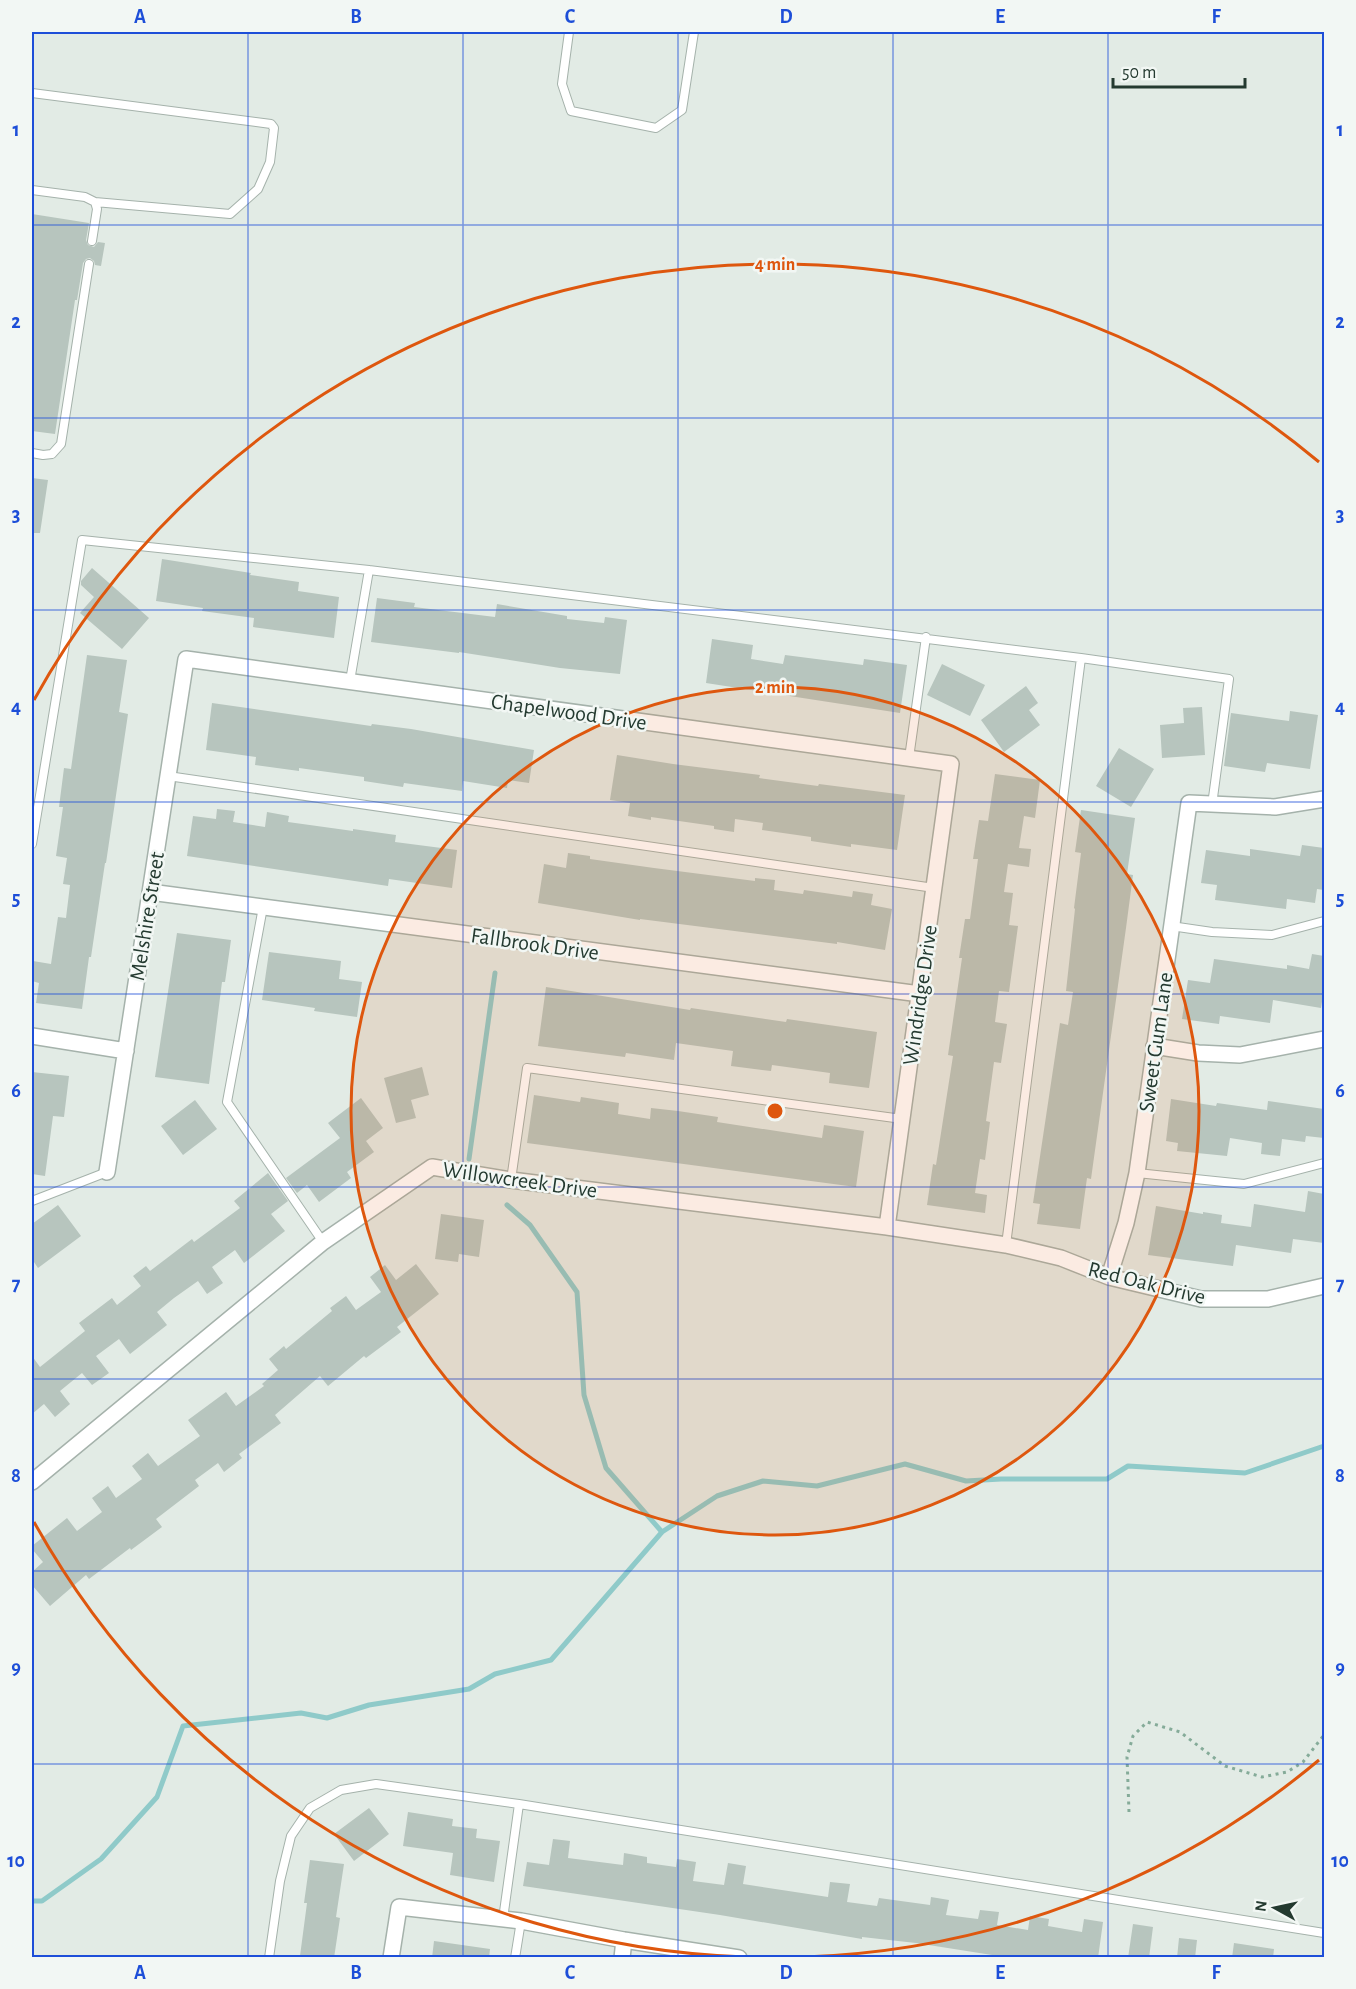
<svg xmlns="http://www.w3.org/2000/svg" width="1356" height="1989" font-family="'Alegreya Sans',sans-serif">
	<rect width="100%" height="100%" fill="#e2ebe5"/>
	<g fill="none" stroke-linecap="round" stroke-linejoin="round">
		<!-- stream -->
		<path stroke="#8fcac9" stroke-width="5" d="M469 1159 495 973
			M507 1205 530 1225 577 1292 584 1395 606 1468 662 1532
			M32 1901H42L101 1859 157 1797 183 1726 301 1713 327 1718 369 1705 469 1689 495 1674 551 1660 662 1532 717 1496 763 1481 817 1486 905 1464 966 1481 1001 1479H1107L1128 1466 1245 1473 1324 1446"/>
	</g>
	<!-- building -->
	<path fill="#b7c5be" d="M32 214 89 223 86 240 88 245 94 247 98 242 105 243 101 266 95 265 94 261 90 258 86 259 83 263 77 300H75L55 434 32 431Z
		M32 478 48 480 40 533H32Z
		M162 559 251 573 250 575 299 582 298 591 339 597 334 638 253 627 254 618 202 611 203 608 156 601Z
		M92 568 149 618 122 649 80 613 94 597 81 585V581Z
		M377 598 415 603 414 607 495 617 497 604 567 616V619L604 623 605 617 627 620 620 674 560 668 459 652V653L371 642Z
		M712 639 753 645 751 659 783 664 785 655 863 665 864 659 907 665 900 713 706 683Z
		M87 655 127 660 119 712 128 714 106 863H105L91 957H89L82 1009 36 1003 39 983 32 981V971L33 961 51 964 58 917 66 918 70 885 63 884 67 858 56 856 63 807H59L64 768 71 769Z
		M942 664 985 685 970 716 927 695Z
		M1026 686 1038 703 1029 710 1040 725 1004 752 981 720Z
		M212 703 371 726 372 724 411 729 534 750 529 783 508 780 507 788 463 781 462 791 404 783 403 787 364 781V777L299 768V771L255 765 256 757 206 750Z
		M1202 707 1205 755 1162 758 1160 725 1184 723 1183 708Z
		M1290 711 1318 715 1310 769 1267 763 1265 772 1224 766 1231 713 1289 721Z
		M1119 748 1154 769 1131 807 1096 786Z
		M617 755 673 764 760 775 759 778 818 786 819 784 905 795 897 850 851 844V847L811 841V837L762 830 763 823 735 819 734 832 714 829V826L651 817V820L628 816 630 803 610 800Z
		M995 774 1040 780 1035 818 1024 816 1019 848 1031 849 1029 867 1008 864 1004 892 1013 893 1009 925 1018 926 1009 992 999 991 995 1022 1007 1024 1001 1063 994 1062 986 1121 990 1122 985 1160 980 1159 975 1193 987 1195 985 1213 927 1205 933 1164 936 1165 953 1056 948 1055 962 958H959L965 919H970L978 859H973L979 820 988 821Z
		M217 809 235 811 233 822 265 827 267 812 289 816 288 822 353 831V829L396 835 395 842 457 850 452 888 389 879 388 886 187 856 193 816 216 819Z
		M1081 810 1135 818 1127 874 1133 875 1126 928 1091 1179 1087 1178 1080 1229 1037 1224 1040 1204 1033 1203 1060 1023 1068 1025 1073 992 1066 991 1075 909 1074 908 1081 853 1075 852Z
		M1302 845 1324 848V890L1317 889 1315 903 1287 899 1286 909 1215 900 1217 885 1201 883 1206 850 1250 856V849L1300 856Z
		M568 853 590 856V859L654 868 755 881V878L775 880 774 890 803 894 804 890 852 897 853 891 873 894 871 905 892 909 885 950 837 942V944L640 919V920L538 903 544 864 566 868Z
		M177 933 231 940 225 982H222L209 1084 155 1077Z
		M269 952 341 961 339 979 362 982 357 1017 314 1011 315 1008 262 1000Z
		M1312 954 1324 956V989L1321 1008 1273 1000 1270 1023 1220 1016 1219 1024 1182 1019 1188 980 1210 983 1214 959 1287 969V965L1309 969Z
		M546 987 690 1010 691 1008 786 1022 787 1019 877 1032 869 1088 829 1083 830 1073 772 1065 771 1071 731 1066 733 1051 676 1043 674 1060 626 1053 625 1057 538 1046Z
		M422 1067 429 1095 411 1100 416 1118 396 1123 384 1078Z
		M32 1072 69 1076 64 1117 53 1116 45 1176 32 1174Z
		M534 1095 580 1102 581 1097 619 1103 618 1114 650 1119 651 1108 678 1111 718 1117 717 1122 822 1138 824 1125 864 1131 856 1187 527 1143Z
		M361 1098 383 1128 366 1141 374 1152 347 1172 351 1178 319 1202 307 1185 297 1193 286 1178 340 1138 328 1123Z
		M1171 1099 1216 1106 1217 1103 1267 1110 1268 1101 1324 1109V1138L1306 1136 1305 1142 1282 1139 1280 1156 1261 1154 1262 1143 1230 1138 1227 1156 1177 1151 1178 1143 1166 1141Z
		M195 1100 217 1129 183 1155 161 1126Z
		M268 1173 288 1201 271 1214 285 1231 244 1263 235 1250 212 1267 223 1283 207 1294 198 1281 174 1298 157 1312 167 1325 130 1354 119 1339 96 1356 109 1373 92 1385 82 1373 60 1391 70 1404 55 1417 44 1404 32 1414V1356L40 1367 85 1331 79 1323 112 1298 117 1305 141 1286 133 1276 146 1266 150 1271 192 1239 194 1242 240 1208 234 1201Z
		M1308 1191 1324 1194V1243L1293 1239 1291 1253 1236 1245 1233 1266 1148 1255 1156 1206 1203 1214V1212L1222 1215 1221 1223 1251 1227 1254 1204 1305 1212Z
		M58 1205 81 1236 38 1268 32 1259V1224Z
		M441 1214 484 1220 479 1257 459 1254 458 1262 435 1259Z
		M416 1264 439 1294 397 1327 401 1332 366 1358 364 1356 328 1386 320 1376 275 1415 281 1423 239 1454 242 1458 224 1472 218 1463 195 1480 199 1486 156 1519 162 1527 131 1550 130 1548 89 1579 86 1575 50 1606 32 1585V1572L43 1562 32 1549V1546L67 1518 77 1531 102 1512 92 1498 108 1486 116 1498 142 1479 132 1466 148 1453 158 1466 200 1436 188 1420 226 1392 236 1406 264 1386 262 1384 278 1370 269 1359 284 1346 286 1349 332 1311 330 1308 346 1296 356 1310 381 1292 370 1277 385 1265 396 1280Z
		M369 1808 389 1834 354 1861 334 1834Z
		M408 1812 453 1819 452 1826 477 1829 476 1838 500 1841 494 1882 450 1875 453 1853 403 1846Z
		M553 1839 570 1841 568 1858 623 1865 624 1853 647 1857V1863L676 1867 677 1859 696 1862 693 1881 724 1885 728 1863 746 1866 743 1884 828 1897 830 1882 850 1884 847 1902 877 1906 879 1898 930 1905 931 1897 949 1900 946 1915 978 1919 980 1910 999 1912 997 1925 1028 1930 1030 1916 1049 1919 1048 1926 1082 1932 1084 1919 1103 1922 1098 1958H1011L916 1943 862 1937V1939L720 1915 523 1886 527 1862 549 1865Z
		M310 1860 344 1864 336 1917 340 1918 334 1958 300 1956 307 1903H304Z
		M1133 1924 1153 1927 1149 1958H1128Z
		M1179 1938 1197 1940 1195 1958H1177Z
		M434 1941 490 1949 489 1958H432Z
		M1234 1943 1274 1949 1273 1958H1232Z"/>
	<g fill="none" stroke-linecap="round" stroke-linejoin="round">
		<defs>
			<path id="lane" d="M569 32 562 84 571 111 656 128 682 110 694 32
				M32 93 271 124 274 128 270 162 258 189 230 214 95 202
				M32 190 85 197 95 202 97 209 92 241
				M32 453 43 455 52 454 61 444 89 264
				M1081 658 1229 679 1212 805
				M350 681 369 570
				M909 758 926 637
				M168 776 934 888
				M32 844 82 540 369 570 1081 658 1006 1245
				M263 907 227 1102 323 1242
				M1171 926 1212 932 1272 935 1324 921
				M1137 1173 1244 1184 1324 1163
				M511 1180 527 1068 902 1119
				M32 1201 107 1172
				M503 1919 519 1804
				M269 1958 280 1881 291 1836 310 1808 341 1790 376 1784 519 1804 1324 1933
				M515 1958 521 1921"/>
			<path id="street" d="M150 892 920 994
				M32 1036 126 1051
				M1154 1046 1198 1053 1240 1055 1324 1039
				M107 1172 186 659 951 764 887 1227
				M1109 1277 1126 1223 1137 1173 1189 803 1275 807 1324 799
				M32 1482 323 1242 432 1167 511 1180 887 1227 1006 1245 1061 1258 1109 1277 1201 1299H1268L1324 1286
				M391 1958 399 1907 521 1921 624 1940 739 1958
				M622 1958 624 1940"/>
		</defs>
		<!-- lane casing -->
		<use href="#lane" stroke="#a5b2ab" stroke-width="10"/>
		<!-- street casing -->
		<use href="#street" stroke="#a5b2ab" stroke-width="18"/>
		<!-- path -->
		<path stroke="#85ab99" stroke-width="3" stroke-dasharray="3 4.5" stroke-linecap="butt" d="M1129 1812 1127 1757 1133 1736 1147 1722 1180 1732 1225 1766 1262 1777 1287 1772 1303 1762 1324 1735"/>
		<!-- lane -->
		<use href="#lane" stroke="#fff" stroke-width="8"/>
		<!-- street -->
		<use href="#street" stroke="#fff" stroke-width="15"/>
	</g>
	<!-- grid -->
	<path fill="none" stroke="#1d4ed8" stroke-width="1.5" stroke-opacity="0.55" d="M248 32V1958M463 32V1958M678 32V1958M893 32V1958M1108 32V1958M32 225H1324M32 418H1324M32 610H1324M32 802H1324M32 994H1324M32 1187H1324M32 1379H1324M32 1571H1324M32 1764H1324"/>
	<!-- distance rings -->
	<circle cx="775" cy="1111" r="424" fill="#de570e" fill-opacity=".12"/>
	<g fill="none" stroke="#de570e" stroke-width="3">
		<circle cx="775" cy="1111" r="424"/>
		<path d="M1319 1760A847 847 0 0 1 805 1957M745 1957A847 847 0 0 1 34 1522M34 700A847 847 0 0 1 1319 462"/>
	</g>
	<g text-anchor="middle" stroke-width="5" stroke-linejoin="round" paint-order="stroke">
		<!-- street labels -->
		<g font-size="22" fill="#243a30" stroke="#f2f7f4">
			<text transform="translate(569 711) rotate(8)" y="8">Chapelwood Drive</text>
			<text transform="translate(146 916) rotate(-81)" y="8">Melshire Street</text>
			<text transform="translate(535 943) rotate(8)" y="8">Fallbrook Drive</text>
			<text transform="translate(919 995) rotate(-82)" y="8">Windridge Drive</text>
			<text transform="translate(1155 1042) rotate(-82)" y="8">Sweet Gum Lane</text>
			<text transform="translate(520 1179) rotate(8)" y="8">Willowcreek Drive</text>
			<text transform="translate(1147 1282) rotate(14)" y="8">Red Oak Drive</text>
		</g>
	</g>
	<circle cx="775" cy="1111" r="9" fill="#de570e" stroke="#f2f7f4" stroke-width="3"/>
	<g font-size="18" text-anchor="middle" font-weight="bold" fill="#de570e" stroke="#f2f7f4" stroke-width="5" stroke-linejoin="round" paint-order="stroke">
		<text x="775" y="270">4 min</text>
		<text x="775" y="693">2 min</text>
	</g>
	<!-- border -->
	<rect width="1356" height="1989" fill="none" stroke="#f2f7f4" stroke-width="66"/>
	<!-- north arrow -->
	<g transform="translate(1275 1908) rotate(278)" stroke="#f2f7f4" stroke-width="4.5" paint-order="stroke">
	<path d="M0-4.5L10 22L0 15L-10 22Z" fill="#243a30"/>
	<text y="-9" font-size="16" font-weight="bold" text-anchor="middle" fill="#243a30">N</text>
	</g>
	<!-- scale -->
	<path d="M1113 78v9h132v-9" fill="none" stroke="#243a30" stroke-width="3"/>
	<text x="1122" y="78" font-size="18" fill="#243a30" stroke="#f2f7f4" stroke-width="4.5" paint-order="stroke">50 m</text>
	<rect x="33" y="33" width="1290" height="1923" fill="none" stroke="#1d4ed8" stroke-width="2"/>
	<g font-size="20" text-anchor="middle" font-weight="bold" fill="#1d4ed8">
		<text x="140" y="23">A</text>
		<text x="356" y="23">B</text>
		<text x="570" y="23">C</text>
		<text x="786" y="23">D</text>
		<text x="1000" y="23">E</text>
		<text x="1216" y="23">F</text>
		<text x="16" y="136">1</text>
		<text x="1340" y="136">1</text>
		<text x="16" y="328">2</text>
		<text x="1340" y="328">2</text>
		<text x="16" y="521">3</text>
		<text x="1340" y="521">3</text>
		<text x="16" y="713">4</text>
		<text x="1340" y="713">4</text>
		<text x="16" y="905">5</text>
		<text x="1340" y="905">5</text>
		<text x="16" y="1097">6</text>
		<text x="1340" y="1097">6</text>
		<text x="16" y="1290">7</text>
		<text x="1340" y="1290">7</text>
		<text x="16" y="1482">8</text>
		<text x="1340" y="1482">8</text>
		<text x="16" y="1674">9</text>
		<text x="1340" y="1674">9</text>
		<text x="16" y="1867">10</text>
		<text x="1340" y="1867">10</text>
		<text x="140" y="1979">A</text>
		<text x="356" y="1979">B</text>
		<text x="570" y="1979">C</text>
		<text x="786" y="1979">D</text>
		<text x="1000" y="1979">E</text>
		<text x="1216" y="1979">F</text>
	</g>
</svg>
